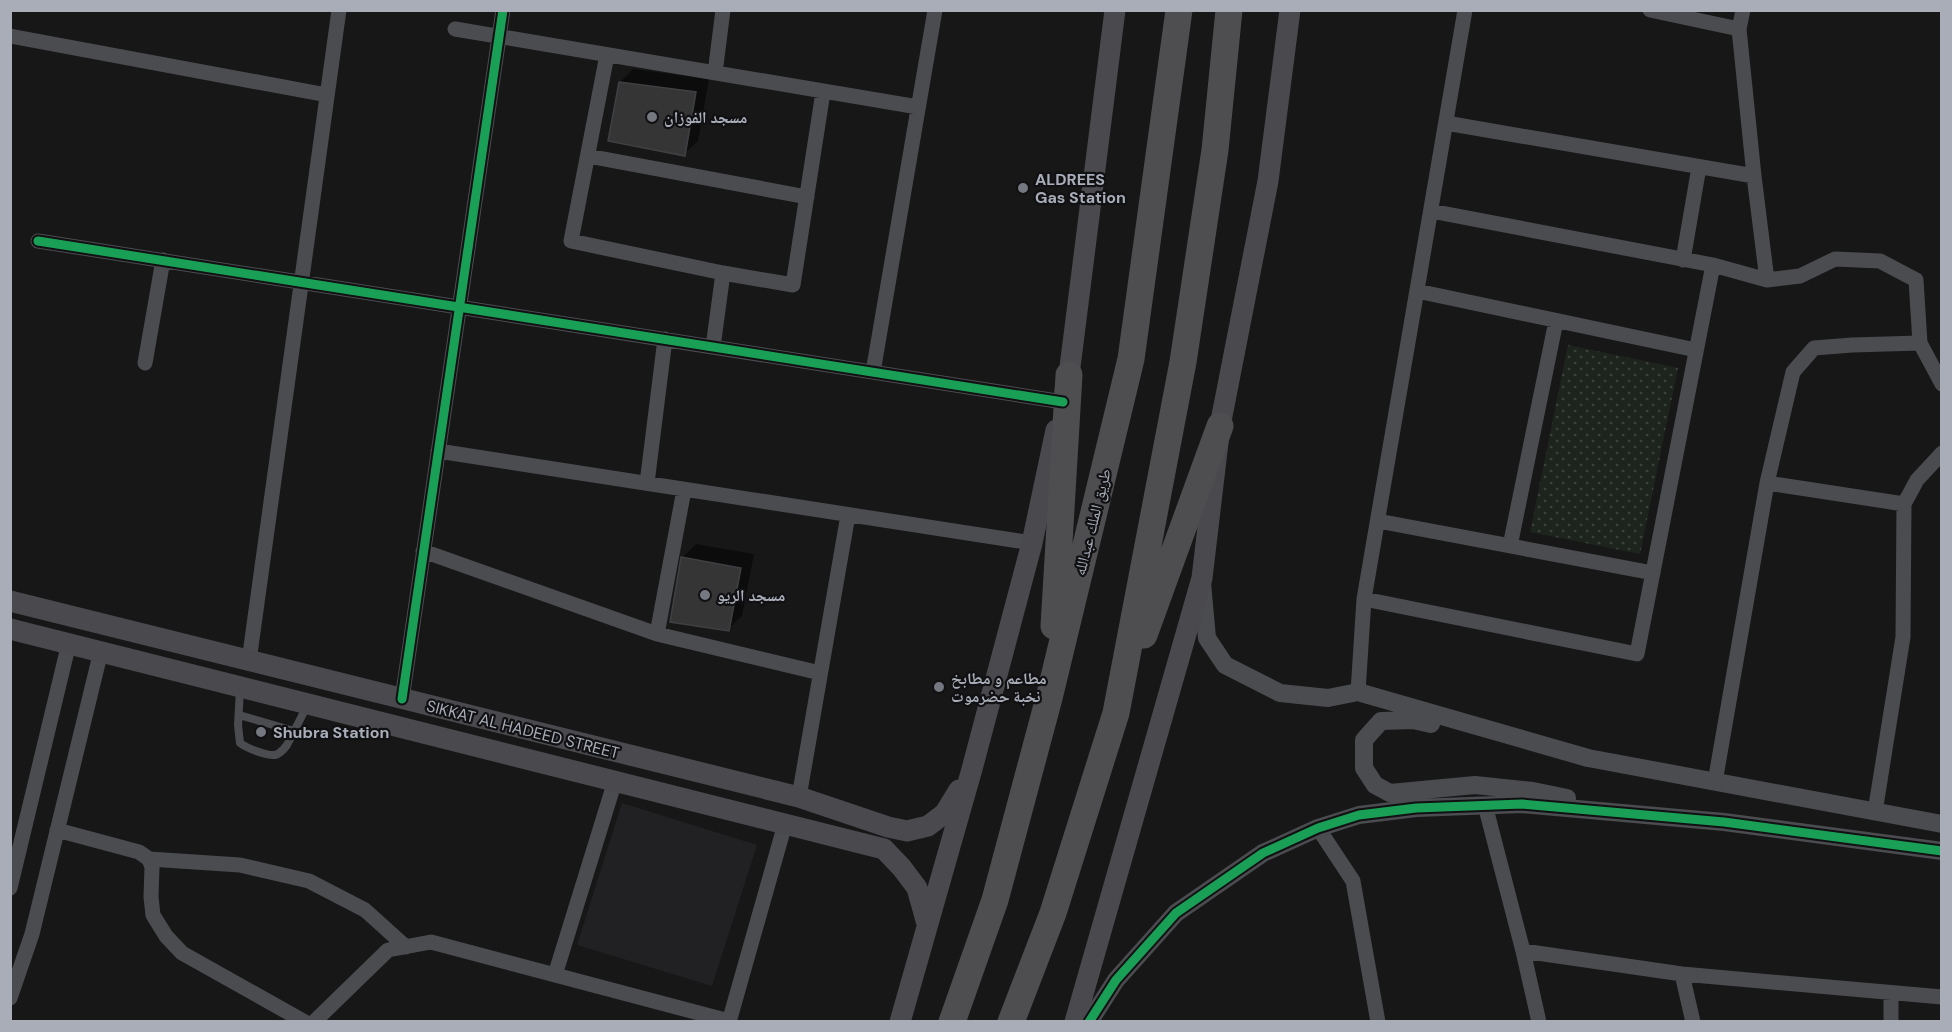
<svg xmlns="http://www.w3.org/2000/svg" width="1952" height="1032" font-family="'DM Sans','Noto Naskh Arabic',sans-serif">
	<defs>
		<pattern id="park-dots" width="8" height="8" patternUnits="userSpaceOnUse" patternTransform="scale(1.5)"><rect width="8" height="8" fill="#1d241e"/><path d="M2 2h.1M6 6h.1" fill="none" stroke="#3b413d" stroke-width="1.8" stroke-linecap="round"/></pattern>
	</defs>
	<rect width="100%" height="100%" fill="#171717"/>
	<!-- built -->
	<path fill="#212123" d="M622 803 757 845 712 986 577 945Z"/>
	<!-- park -->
	<path fill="url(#park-dots)" d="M1568 345 1678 368 1640 554 1530 532Z"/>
	<!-- shadow -->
	<path fill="#0007" d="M633 69 709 79 698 141 684 154 620 82Z
		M696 544 754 554 742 616 728 629 683 557Z"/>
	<!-- building -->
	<path fill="#353536" stroke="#3f4043" stroke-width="1.5" d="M619 82 696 92 685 156 608 141Z
		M681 557 741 568 729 631 670 622Z"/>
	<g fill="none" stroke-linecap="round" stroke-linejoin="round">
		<!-- service -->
		<path stroke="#4b4c50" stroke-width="8" d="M240 689 238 725 240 743C246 748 267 756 275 755 280 754 284 749 287 745L308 704
			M239 715 294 731"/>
		<!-- minor -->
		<path stroke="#4b4c50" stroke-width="15" d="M1650 10 1739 29
			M1743 10 1739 29 1754 176 1767 280
			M455 29 918 107
			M10 36 327 95
			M607 55 571 241 723 273 793 285 823 92
			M715 73 723 10
			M1446 123 1754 176
			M588 156 807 197
			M1431 211 1713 265 1767 280 1800 276 1835 259 1880 261 1916 280 1920 343 1942 384
			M38 241 1063 402
			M1683 260 1699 167
			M1417 291 1696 350
			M713 347 723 273
			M145 363 163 260
			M873 372 935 10
			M438 451 1032 543
			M647 483 665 339
			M1767 483 1904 504
			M1378 521 1653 573
			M1510 546 1556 321
			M423 551 657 634 820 673
			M1364 599 1637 654 1713 265
			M657 634 684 490
			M249 661 339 10
			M1358 692 1364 599 1465 10
			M402 699 503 10
			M1715 782 1767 483 1793 372 1814 348 1852 345 1920 343
			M799 797 848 515
			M1485 805 1523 951 1539 1022
			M1875 812 1903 637 1904 504 1917 480 1942 453
			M1318 828 1353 881 1378 1022
			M57 830 139 852 149 859 152 867 151 897 153 915 166 936 182 953 305 1022
			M149 859 240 865 309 881 365 910 406 947
			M10 888 69 643
			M1523 951 1682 974 1942 997
			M1682 974 1693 1022
			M555 975 615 781
			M1891 993V1022
			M10 998 32 934 101 651
			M314 1022 388 950 431 942 729 1021
			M729 1022 785 824"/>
		<!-- tertiary -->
		<path stroke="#4b4c50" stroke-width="18" d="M1202 583 1207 638 1225 665 1280 693 1328 698 1358 692 1588 758 1942 824
			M1431 724 1413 720 1381 721 1364 740V768L1375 785 1390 793 1475 785 1533 791 1567 798
			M1089 1022 1116 980 1176 913 1263 853 1318 828 1359 815 1416 808 1522 804 1724 822 1942 851"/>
		<!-- secondary -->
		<path stroke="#4a4a4e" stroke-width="21" d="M1065 391 1069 375 1115 10
			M10 601 799 797 888 827 907 831 928 826 945 813 959 790
			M10 629 884 849 902 868 917 888 927 924
			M900 1022 972 769 1032 543 1056 430
			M1075 1022 1202 578 1220 426 1268 181 1290 10"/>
		<!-- motorway -->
		<path stroke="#4e4e51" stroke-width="27" d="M1054 626 1069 375
			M1144 635 1220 426
			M952 1022 995 900 1049 698 1131 359 1179 10
			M1011 1022 1053 913 1116 713 1183 362 1215 150 1229 10"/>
		<defs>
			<path id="cycleway" d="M38 241 1063 402
				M402 699 503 10
				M1089 1022 1116 980 1176 913 1263 853 1318 828 1359 815 1416 808 1522 804 1724 822 1942 851"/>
		</defs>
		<!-- cycleway casing -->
		<use href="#cycleway" stroke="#111113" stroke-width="13"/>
		<!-- cycleway -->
		<use href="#cycleway" stroke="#1a9f57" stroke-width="9"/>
	</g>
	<!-- markers -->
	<g fill="#757880" stroke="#111113" stroke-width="2">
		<circle cx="652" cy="117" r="6"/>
		<circle cx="1023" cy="188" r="6"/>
		<circle cx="705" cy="595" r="6"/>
		<circle cx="939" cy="687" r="6"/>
		<circle cx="261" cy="732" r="6"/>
	</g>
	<g text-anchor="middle" stroke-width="4.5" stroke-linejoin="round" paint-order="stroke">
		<!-- poi labels -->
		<g font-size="16" font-weight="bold" fill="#a8adb8" stroke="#111113" text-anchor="start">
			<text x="664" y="123">مسجد الفوزان</text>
			<text x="1035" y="185">ALDREES<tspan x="1035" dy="18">Gas Station</tspan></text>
			<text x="717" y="601">مسجد الريو</text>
			<text x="951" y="684">مطاعم و مطابخ<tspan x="951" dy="18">نخبة حضرموت</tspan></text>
			<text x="273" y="738">Shubra Station</text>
		</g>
		<!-- street labels -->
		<g font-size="16" fill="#a8adb8" stroke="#111113">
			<text transform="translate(1092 522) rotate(-76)" y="6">طريق الملك عبدالله</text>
			<text transform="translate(523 729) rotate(14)" y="6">SIKKAT AL HADEED STREET</text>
		</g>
	</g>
	<!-- border -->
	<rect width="1952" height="1032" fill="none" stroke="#a8adb8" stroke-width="24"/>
</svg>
